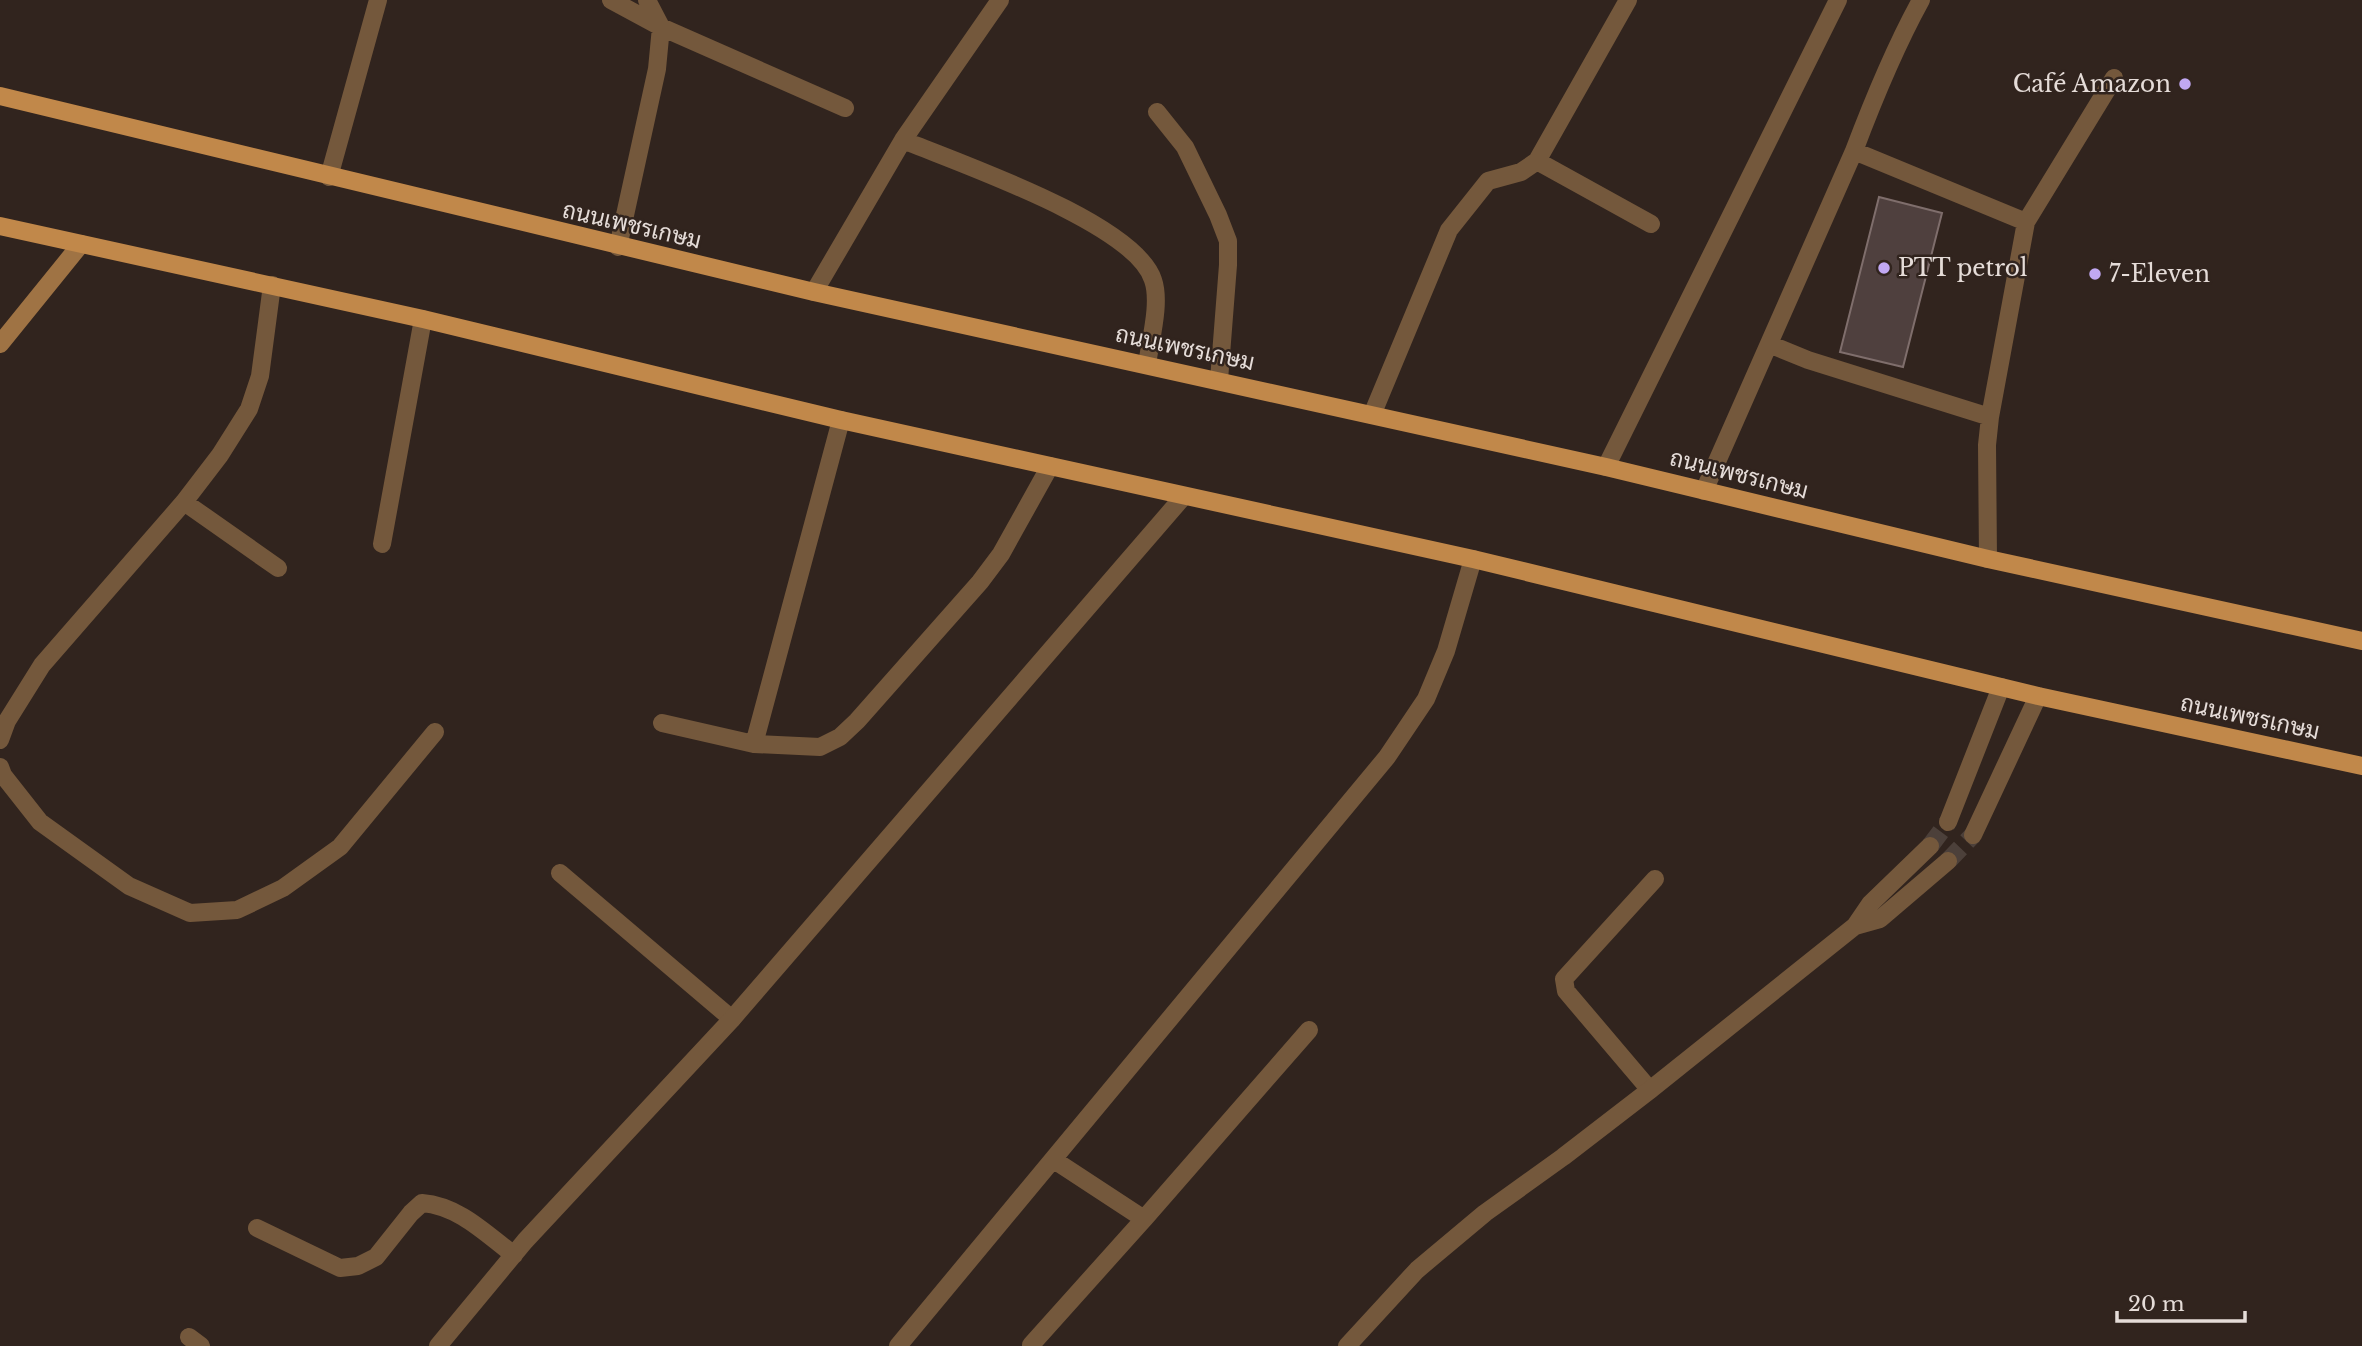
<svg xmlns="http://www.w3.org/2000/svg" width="2362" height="1346" font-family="'Libre Baskerville',Sarabun,serif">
	<rect width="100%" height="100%" fill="#31241e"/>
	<!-- building -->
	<path fill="#4f403e" stroke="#7f6e6c" stroke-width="2" d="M1879 197 1942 213 1903 367 1840 352Z"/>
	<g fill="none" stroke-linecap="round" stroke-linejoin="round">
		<!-- street-tunnel -->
		<path stroke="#4c403a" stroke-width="18" stroke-dasharray="18 9" stroke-linecap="butt" d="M1930 846 1948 822
			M1948 861 1973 835"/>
		<!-- lane -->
		<path stroke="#74583c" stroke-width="18" d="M611 0 661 27 845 108
			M1157 112 1185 147 1218 215 1228 241V265L1219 380
			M903 140C958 163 1135 223 1153 280 1161 303 1150 341 1147 365
			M1854 151C1874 98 1894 49 1921 0
			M1537 161 1651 224
			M329 177 378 0
			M2026 222 2114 78
			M618 247 657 69 661 27 647 0
			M814 292 903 140 1000 0
			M1769 344 1808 360 1990 417
			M1372 415 1449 230 1488 181 1521 172 1537 161 1628 0
			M1606 467 1838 0
			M1704 491 1854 151 2026 222 1990 417 1987 445 1988 559
			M184 502 278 568
			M382 544 423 319
			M662 723 754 744 820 747 840 737 857 721 980 582 1001 554 1050 466
			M0 740 7 721 42 665 184 502 220 455 249 409 260 376 272 285
			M754 744 841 420
			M0 767 3 775 40 822 129 886 190 913 237 910 283 888 340 847 435 732
			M560 873 732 1019
			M1650 1090 1566 991 1564 979 1655 879
			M1054 1160 1144 1219 1309 1030
			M1031 1345 1144 1219
			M898 1346 1387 757 1426 699 1446 651 1473 559"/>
		<!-- street -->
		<path stroke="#74583c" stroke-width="18" d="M1948 822 2001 687
			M1973 835 2038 696
			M1855 926 1880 919 1948 861
			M257 1228 340 1268 358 1266 376 1257 411 1213 422 1203C459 1206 485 1233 514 1255
			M189 1337 201 1346
			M438 1346 525 1241 732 1019 1183 497
			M1347 1346 1417 1270 1485 1213 1563 1157 1650 1090 1855 926 1870 904 1930 846"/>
		<!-- secondary -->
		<path stroke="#9f7344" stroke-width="18" d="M0 344 81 244"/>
		<!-- primary -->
		<path stroke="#c1884a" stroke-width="18" d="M0 96 814 292 1606 467 1988 559 2362 641
			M0 226 423 319 841 420 1473 559 2038 696 2362 766"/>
	</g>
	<!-- markers -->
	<g fill="#c1a8f3" stroke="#31241e" stroke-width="2.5">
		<circle cx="2185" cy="84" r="7"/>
		<circle cx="1884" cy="268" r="7"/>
		<circle cx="2095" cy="274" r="7"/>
	</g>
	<g text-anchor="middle" stroke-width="5" stroke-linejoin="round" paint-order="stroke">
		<!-- poi labels -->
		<g font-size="23" fill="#e5dcd8" stroke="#31241e" text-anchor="start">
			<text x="2171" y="92" text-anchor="end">Café Amazon</text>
			<text x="1898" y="276">PTT petrol</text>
			<text x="2109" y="282">7-Eleven</text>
		</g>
		<!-- street labels -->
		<g font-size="23" fill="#e5dcd8" stroke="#31241e">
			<text transform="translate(632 225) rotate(13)" y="8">ถนนเพชรเกษม</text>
			<text transform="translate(1185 348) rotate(12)" y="8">ถนนเพชรเกษม</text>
			<text transform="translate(1739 474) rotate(14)" y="8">ถนนเพชรเกษม</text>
			<text transform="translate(2250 717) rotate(12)" y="8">ถนนเพชรเกษม</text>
		</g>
	</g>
	<!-- scale -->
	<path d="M2117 1311v10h128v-10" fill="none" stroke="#e5dcd8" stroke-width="3.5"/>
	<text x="2128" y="1311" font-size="21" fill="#e5dcd8" stroke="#31241e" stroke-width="5" paint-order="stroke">20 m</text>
</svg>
